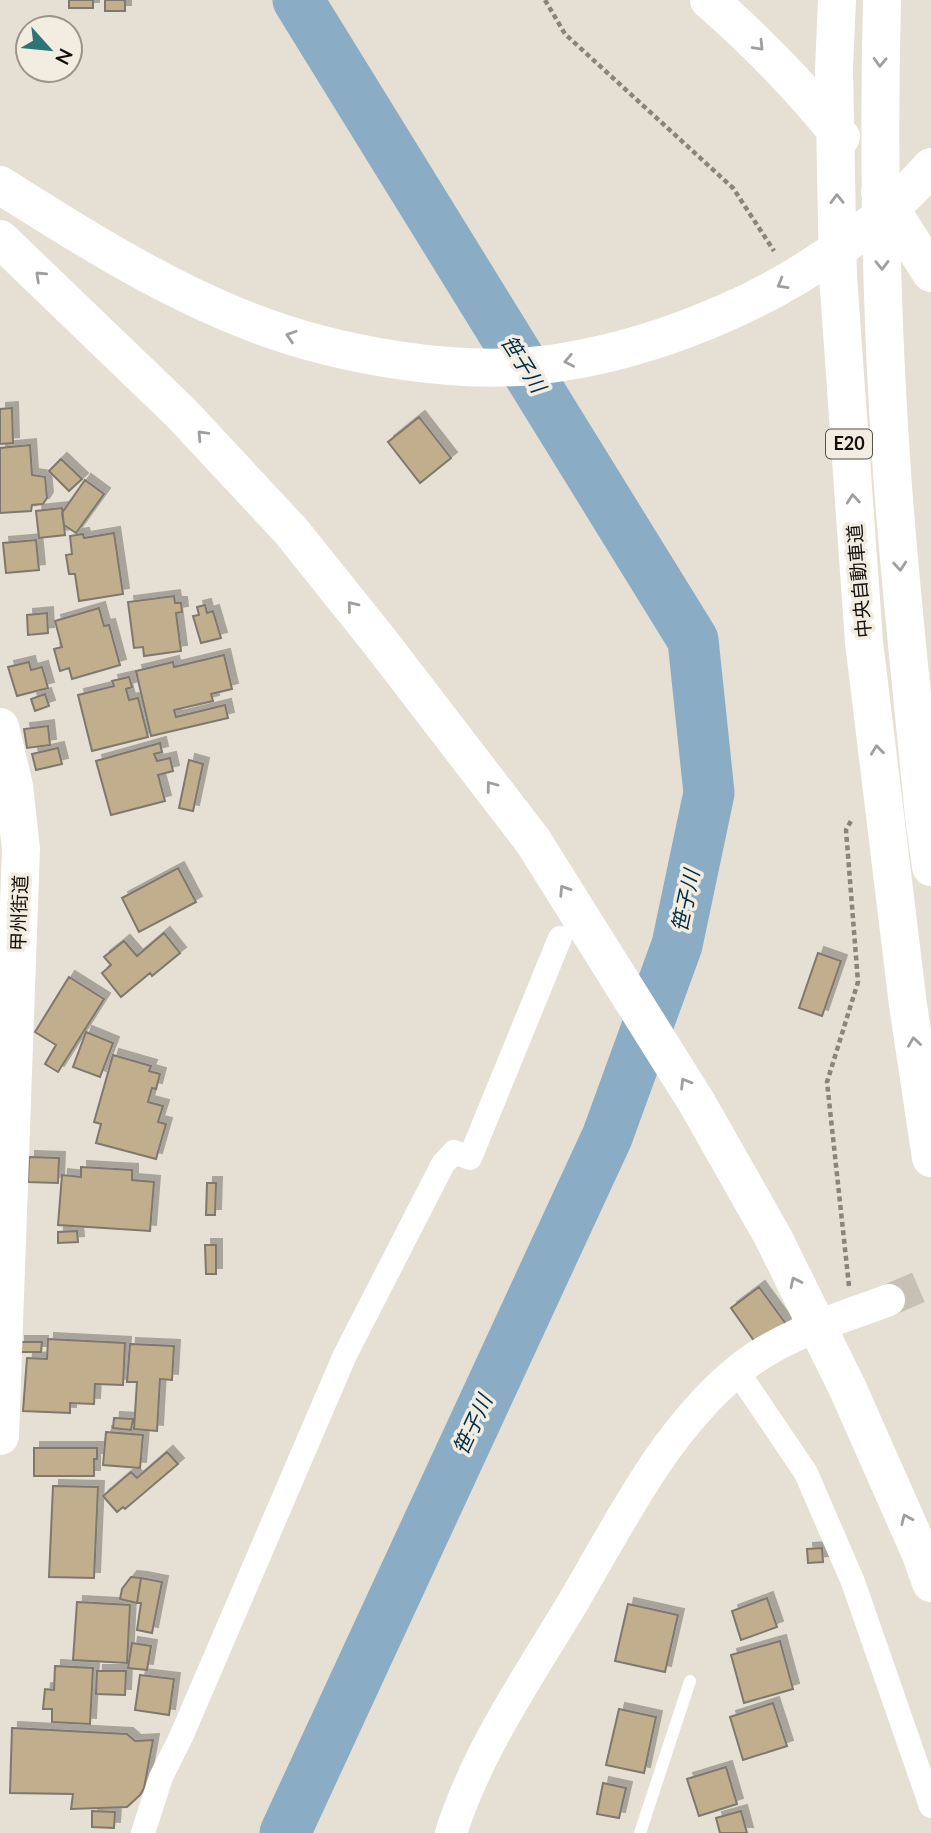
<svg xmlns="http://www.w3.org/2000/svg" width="931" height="1833" font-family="Lato,'Noto Sans JP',sans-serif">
	<defs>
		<filter id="shadow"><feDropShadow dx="6" dy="-6" stdDeviation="0" flood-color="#0004"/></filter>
	</defs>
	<rect width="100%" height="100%" fill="#e6dfd3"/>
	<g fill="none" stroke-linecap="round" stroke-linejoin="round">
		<!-- river -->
		<path stroke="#8aacc4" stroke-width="51" d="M285 1833 607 1137 677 945 709 793 693 640 298 0"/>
	</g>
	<!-- building -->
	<path fill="#c1ae8d" stroke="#7e786e" stroke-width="2" filter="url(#shadow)" d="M69 0H93V8H69Z
		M105 0H125V11H105Z
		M12 408 13 443 0 444V409Z
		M419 417 451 458 420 483 388 442Z
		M30 445 32 475 45 477 47 498 43 504 32 505 31 511 0 513V448Z
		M61 459 82 479 69 491 49 471Z
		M85 480 104 494 76 533 64 525 62 513Z
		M62 508 65 535 39 538 36 511Z
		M114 533 123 594 79 601 75 574H69L66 555 72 554 70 536 83 534 84 538Z
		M36 540 39 570 6 573 3 543Z
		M174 596 175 603H181L182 612 176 613 181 651 144 656 143 647 134 648 128 602Z
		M205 605 207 613 213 611 221 638 201 643 193 616 199 615 197 607Z
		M99 608 104 626 109 625 120 665 72 679 69 668 60 671 54 649 62 647 55 621Z
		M47 613 48 633 28 635 27 615Z
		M224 655 232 689 211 694 213 701 174 710 176 717 225 705 228 718 151 736 136 671 173 662 174 667Z
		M29 662 31 670 42 667 48 688 17 696 8 667Z
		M129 677 132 687 126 689 129 700 138 698 148 737 92 751 78 695 114 686 112 681Z
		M45 694 49 706 35 711 31 699Z
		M48 726 50 745 27 748 24 729Z
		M160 743 162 752 154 754 157 761 170 758 173 771 158 775 165 801 111 815 96 761Z
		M58 748 62 764 36 770 32 754Z
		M189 760 203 764 193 811 179 808Z
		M178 868 196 902 139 932 122 898Z
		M164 933 180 953 152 976 150 973 121 997 102 973 111 965 104 957 124 941 137 956Z
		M818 953 841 961 822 1016 799 1008Z
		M69 977 104 999 58 1072 45 1064 56 1045 35 1032Z
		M86 1032 113 1043 100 1077 73 1067Z
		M113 1055 151 1066 149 1071 160 1074 156 1089 152 1088 148 1102 163 1106 158 1122 166 1124 156 1159 96 1143 101 1124 94 1122Z
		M29 1157 59 1158 58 1183 28 1182Z
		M81 1167 132 1170V1180L154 1182 150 1231 58 1225 62 1175 81 1177Z
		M207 1183H216L215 1215H206Z
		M77 1231 78 1242 58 1243V1232Z
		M205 1245H216V1274H206Z
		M759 1287 786 1324 757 1345 731 1308Z
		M48 1339 125 1343 123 1385 95 1384 94 1404 70 1403V1413L23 1411 27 1358 47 1359Z
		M19 1342H42L41 1352H19Z
		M130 1344 174 1346 172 1380 160 1379 157 1431 134 1429 137 1382H127Z
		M114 1418 133 1419 131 1430 113 1428Z
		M106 1432 143 1435 140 1468 103 1465Z
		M34 1448H97V1459H94V1476H34Z
		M167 1452 178 1464 125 1509 123 1507 117 1512 103 1496 131 1472 137 1478Z
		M53 1486 98 1487 94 1578 49 1577Z
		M822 1548 823 1562 808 1563 807 1549Z
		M131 1577 141 1578 137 1603 120 1599 122 1589Z
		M141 1578 162 1582 152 1633 137 1630 141 1603H137Z
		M767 1598 777 1627 741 1640 732 1611Z
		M77 1602 130 1605 127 1663 73 1660Z
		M628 1604 678 1615 665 1672 615 1661Z
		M780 1641 793 1689 744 1703 731 1655Z
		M132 1643 151 1646 147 1670 128 1668Z
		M55 1666 93 1668 90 1724 52 1722V1709H43L45 1689 54 1690Z
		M97 1671H126L125 1695 96 1694Z
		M140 1675 174 1679 169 1715 135 1710Z
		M773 1703 787 1746 743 1760 730 1717Z
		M619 1709 656 1717 644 1773 606 1765Z
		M12 1728 127 1734 135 1741 153 1740 144 1788 140 1795 127 1807 71 1809 73 1794 10 1793Z
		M726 1767 737 1804 699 1816 687 1779Z
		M603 1783 626 1788 619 1818 597 1814Z
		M92 1811 115 1812 114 1828 92 1827Z
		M741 1811 747 1833H720L716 1818Z"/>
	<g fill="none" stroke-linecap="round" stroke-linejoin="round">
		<!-- tertiary-tunnel -->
		<path stroke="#c6c0b5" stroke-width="32" stroke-dasharray="32 16" stroke-linecap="butt" d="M889 1300 931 1282"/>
		<!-- path -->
		<path stroke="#89857c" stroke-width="4.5" stroke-dasharray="5 3.5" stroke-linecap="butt" d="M545 0 565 34 733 188 774 251
			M849 1286 827 1082 858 982 846 830 852 819"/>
		<!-- service -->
		<path stroke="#fff" stroke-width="12" d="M640 1833 690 1681"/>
		<!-- minor -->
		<path stroke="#fff" stroke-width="24" d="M737 1371 806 1473 853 1582 931 1806
			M143 1833 161 1777 181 1737 345 1355 443 1164 454 1152 470 1158 560 938"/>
		<!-- tertiary -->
		<path stroke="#fff" stroke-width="32" d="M451 1833C477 1751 528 1677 572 1604 620 1523 663 1433 736 1372 780 1335 836 1320 889 1300"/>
		<!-- trunk -->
		<path stroke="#fff" stroke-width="38" d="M0 727 14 786 21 849 0 1436"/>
		<!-- motorway -->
		<path stroke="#fff" stroke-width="38" d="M709 0C757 42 801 87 841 137
			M837 0 834 69 838 276 864 642 908 1005 931 1158
			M882 0C878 157 881 315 892 472 900 587 913 701 924 816L931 867
			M0 185C76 233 153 282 236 316 329 355 463 379 563 362 619 353 673 336 725 313 797 282 879 227 931 167
			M880 192 931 273
			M0 239 181 413 291 531 380 642 533 841 697 1103 773 1237 847 1387 920 1552 931 1583"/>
	</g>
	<!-- one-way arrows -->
	<defs><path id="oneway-chevron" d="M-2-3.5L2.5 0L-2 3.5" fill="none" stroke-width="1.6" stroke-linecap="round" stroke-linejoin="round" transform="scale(1.75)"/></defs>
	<g stroke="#a09f9e">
		<use href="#oneway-chevron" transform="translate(759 46) rotate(46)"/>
		<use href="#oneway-chevron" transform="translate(880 62) rotate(92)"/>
		<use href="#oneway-chevron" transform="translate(837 199) rotate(-91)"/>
		<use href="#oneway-chevron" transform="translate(882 265) rotate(89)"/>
		<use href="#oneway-chevron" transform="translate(40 276) rotate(-137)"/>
		<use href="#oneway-chevron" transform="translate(782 284) rotate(150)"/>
		<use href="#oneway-chevron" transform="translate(291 336) rotate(-162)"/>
		<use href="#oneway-chevron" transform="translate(569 361) rotate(169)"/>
		<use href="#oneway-chevron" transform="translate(202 435) rotate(-133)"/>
		<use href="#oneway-chevron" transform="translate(853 499) rotate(-95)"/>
		<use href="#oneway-chevron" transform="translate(900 566) rotate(85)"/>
		<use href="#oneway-chevron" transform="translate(352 606) rotate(-129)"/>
		<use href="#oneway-chevron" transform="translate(877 750) rotate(-97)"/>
		<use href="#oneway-chevron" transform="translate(491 786) rotate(-127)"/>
		<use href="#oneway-chevron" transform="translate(564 890) rotate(-123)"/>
		<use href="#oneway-chevron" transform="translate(914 1042) rotate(-98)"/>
		<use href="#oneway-chevron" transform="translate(685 1083) rotate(-121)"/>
		<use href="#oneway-chevron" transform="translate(795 1282) rotate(-116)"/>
		<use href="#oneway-chevron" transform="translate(906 1519) rotate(-114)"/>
	</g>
	<g text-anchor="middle" stroke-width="7" stroke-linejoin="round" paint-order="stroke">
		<!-- shield labels -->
		<rect fill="#f3ece1" stroke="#56524c" stroke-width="2" x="826" y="429.5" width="46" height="29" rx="5"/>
		<g font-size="18" font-weight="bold" fill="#12100c">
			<text x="849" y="450">E20</text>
		</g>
		<!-- street labels -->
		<g font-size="19" fill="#12100c" stroke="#f3ece1">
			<text transform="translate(859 581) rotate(-95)" y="7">中央自動車道</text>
			<text transform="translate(19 913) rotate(-88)" y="7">甲州街道</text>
		</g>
		<!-- water labels -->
		<g font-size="21" font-style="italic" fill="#002e47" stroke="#f3ece1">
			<text transform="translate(523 364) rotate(58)" y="7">笹子川</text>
			<text transform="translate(686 901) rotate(-78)" y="7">笹子川</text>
			<text transform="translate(473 1425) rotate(-65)" y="7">笹子川</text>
		</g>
	</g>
	<!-- north arrow -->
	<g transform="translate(49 49) rotate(117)"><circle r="33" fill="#f3ece1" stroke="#99948c" stroke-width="2"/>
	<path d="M0-5L12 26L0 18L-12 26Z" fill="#2b7577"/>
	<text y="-10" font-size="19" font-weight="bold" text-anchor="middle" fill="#12100c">N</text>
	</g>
</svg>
